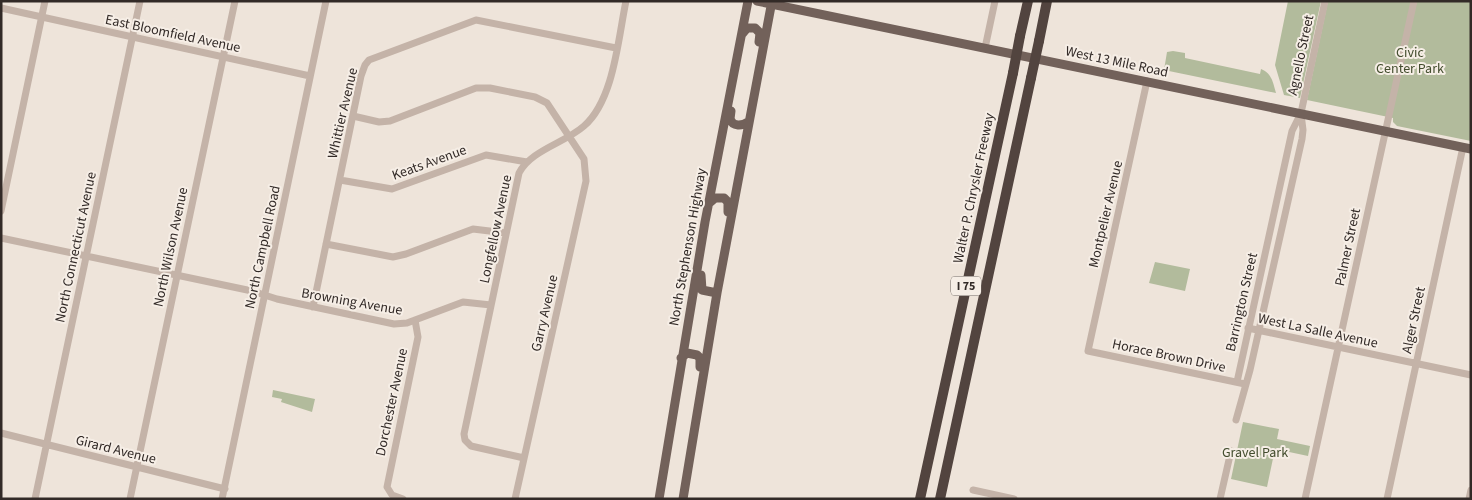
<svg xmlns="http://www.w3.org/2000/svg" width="1472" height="500" font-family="'Source Sans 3',sans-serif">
	<rect width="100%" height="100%" fill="#eee4da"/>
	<!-- green -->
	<path fill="#b2bb9c" d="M1288 1H1321L1300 98 1284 95 1275 65Z
		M1328 1H1471V141L1397 126 1393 122V118L1307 100Z
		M1173 51 1185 53V58L1260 74 1261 69C1272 73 1273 83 1276 93L1164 70 1167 52Z
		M1155 262 1190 269 1185 291 1149 283Z
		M273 390 315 399 312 412 281 402 282 399 272 397Z
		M1243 422 1279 429 1277 439 1310 446 1308 456 1275 449 1267 487 1231 479Z"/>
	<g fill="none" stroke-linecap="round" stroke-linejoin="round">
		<!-- minor -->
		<path stroke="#c4b3a8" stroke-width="7" d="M1 8 310 76
			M985 48 995 1
			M1147 81 1088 351 1245 384
			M353 116 379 122 390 121 476 88H490L535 97 547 103 584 159 586 181 515 499
			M340 180 392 189 486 155 527 162
			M1 211 45 1
			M1 238 252 291 277 299 394 324 407 323 463 302 491 305
			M326 244 393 257 406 254 473 229 506 233
			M313 307 361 76 365 65 369 60 476 20 616 48
			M1248 328 1471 375
			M1237 382 1292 131 1301 113 1325 1
			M1236 420 1250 370 1302 139 1303 130 1301 114
			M1 433 225 489
			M524 458 471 446 465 440 464 434 519 173C531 150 565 143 584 126 614 100 618 39 626 1
			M973 490 1014 499
			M35 499 140 1
			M130 499 235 1
			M222 499 326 1
			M403 499 392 495 387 487 418 337 415 320
			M1220 499 1231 451
			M1305 499 1414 1
			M1387 499 1463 147
			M1469 499 1471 490"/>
		<!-- major -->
		<path stroke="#72615a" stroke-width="9" d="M757 1 1471 149
			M742 34 747 28H755L760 33 759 42
			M731 111 730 119C733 127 742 126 748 122
			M708 204 715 198H724L728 202V212
			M701 275 702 290 717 293
			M681 358 687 353 697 355 700 358V367
			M659 499 705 222 748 1
			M683 499 717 293 772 1"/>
		<!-- highway -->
		<path stroke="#52443f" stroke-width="10" d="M1020 36 1028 1
			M1039 41 1047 1
			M920 499 1013 73
			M940 499 1031 78"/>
		<!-- highway-bridge -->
		<path stroke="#52443f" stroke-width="10" d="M1013 73 1020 36
			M1031 78 1039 41"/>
	</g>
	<g text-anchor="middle" stroke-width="4" stroke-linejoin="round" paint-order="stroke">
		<!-- shield labels -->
		<rect fill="#f6eee6" stroke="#6d6560" stroke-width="1" x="951" y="276.5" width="30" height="19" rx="4"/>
		<g font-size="12" font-weight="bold" fill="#322a27">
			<text x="966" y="290">I 75</text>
		</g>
		<!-- street labels -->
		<g font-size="14" fill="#322a27" stroke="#f6eee6">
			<text transform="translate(173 33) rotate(12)" y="5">East Bloomfield Avenue</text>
			<text transform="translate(1300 55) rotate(-78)" y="5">Agnello Street</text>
			<text transform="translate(1117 61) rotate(12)" y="5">West 13 Mile Road</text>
			<text transform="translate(342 113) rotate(-77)" y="5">Whittier Avenue</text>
			<text transform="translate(429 162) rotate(-20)" y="5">Keats Avenue</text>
			<text transform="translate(973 188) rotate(-78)" y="5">Walter P. Chrysler Freeway</text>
			<text transform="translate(1105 214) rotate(-77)" y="5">Montpelier Avenue</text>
			<text transform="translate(495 229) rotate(-78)" y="5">Longfellow Avenue</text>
			<text transform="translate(75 247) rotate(-78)" y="5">North Connecticut Avenue</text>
			<text transform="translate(170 247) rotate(-78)" y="5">North Wilson Avenue</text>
			<text transform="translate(262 247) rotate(-78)" y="5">North Campbell Road</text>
			<text transform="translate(687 247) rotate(-80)" y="5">North Stephenson Highway</text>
			<text transform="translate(1347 247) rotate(-78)" y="5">Palmer Street</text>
			<text transform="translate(352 301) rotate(10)" y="5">Browning Avenue</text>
			<text transform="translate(1241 302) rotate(-77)" y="5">Barrington Street</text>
			<text transform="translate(544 313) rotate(-77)" y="5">Garry Avenue</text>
			<text transform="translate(1413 320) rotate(-78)" y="5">Alger Street</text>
			<text transform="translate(1318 330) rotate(12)" y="5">West La Salle Avenue</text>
			<text transform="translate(1169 355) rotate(12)" y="5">Horace Brown Drive</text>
			<text transform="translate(391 402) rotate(-78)" y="5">Dorchester Avenue</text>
			<text transform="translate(116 449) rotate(14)" y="5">Girard Avenue</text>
		</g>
		<!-- park labels -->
		<g font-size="14" fill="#434d2e" stroke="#f6eee6">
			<text x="1410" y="57">Civic<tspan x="1410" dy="16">Center Park</tspan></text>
			<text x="1255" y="457">Gravel Park</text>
		</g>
	</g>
	<!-- border -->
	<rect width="1472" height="500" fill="none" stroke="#322a27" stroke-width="5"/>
</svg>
